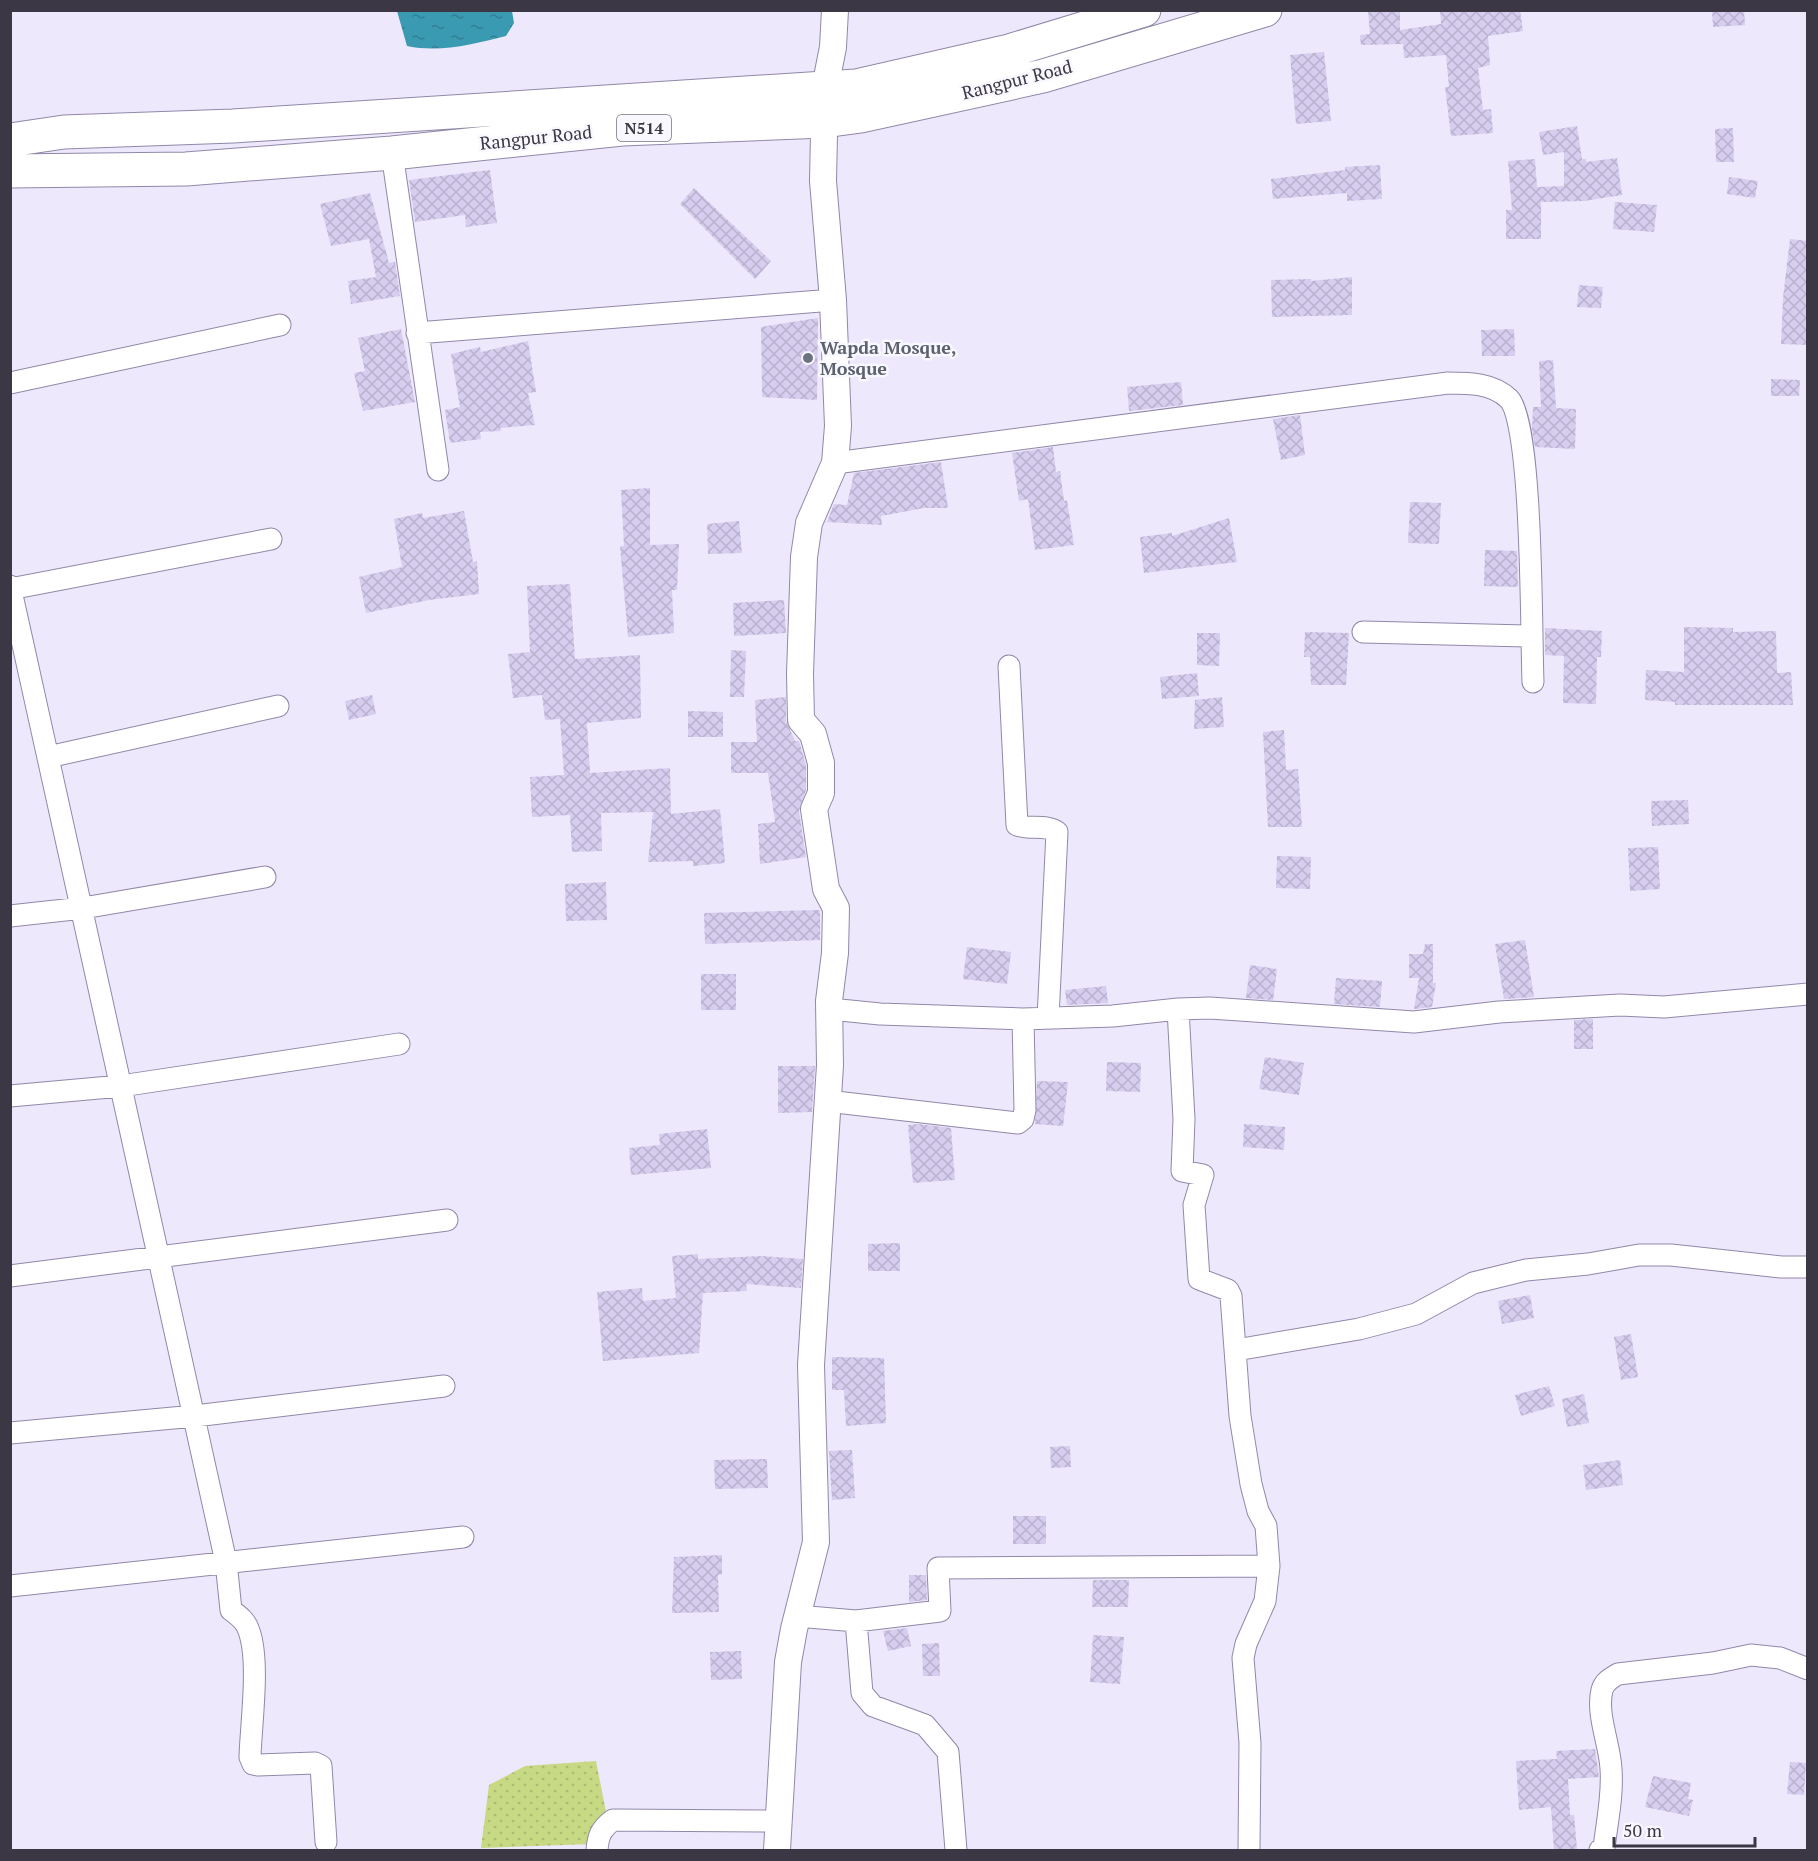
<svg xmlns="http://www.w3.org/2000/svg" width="1818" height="1861" font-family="'PT Serif',serif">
	<defs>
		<pattern id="grass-dots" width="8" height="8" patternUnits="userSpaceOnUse" patternTransform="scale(1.5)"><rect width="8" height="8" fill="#c7d983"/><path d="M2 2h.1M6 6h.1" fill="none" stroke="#acbb72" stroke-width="1.8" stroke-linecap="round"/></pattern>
		<pattern id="water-ripples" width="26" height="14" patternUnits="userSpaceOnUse" patternTransform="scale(1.5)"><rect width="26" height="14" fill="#3a9ab2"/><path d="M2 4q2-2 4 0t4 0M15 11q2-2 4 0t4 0" fill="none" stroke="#327e92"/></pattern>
		<pattern id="building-cross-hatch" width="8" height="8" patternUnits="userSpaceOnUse" patternTransform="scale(1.5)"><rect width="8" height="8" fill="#d6cdef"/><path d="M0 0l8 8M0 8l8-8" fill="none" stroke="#b9b1ce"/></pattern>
	</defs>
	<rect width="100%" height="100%" fill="#eee8fd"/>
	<!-- grass -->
	<path fill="url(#grass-dots)" d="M596 1761 607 1817 592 1826 591 1844 481 1848 489 1785 525 1766Z"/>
	<!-- water -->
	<path fill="url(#water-ripples)" d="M397 11H512L514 23 506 36C474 44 440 53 407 46Z"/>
	<!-- building -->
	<path fill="url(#building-cross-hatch)" d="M1368 10H1400V30L1441 24 1440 10H1520L1523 31 1488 36 1490 65 1478 68 1483 110 1491 109 1493 133 1451 136 1445 87H1449L1446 55 1404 58 1403 44 1361 45 1360 35 1370 34Z
		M1712 10H1744L1745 25 1713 27Z
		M1324 52 1331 121 1296 124 1290 55Z
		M1577 126 1582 159H1586V162L1617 158 1622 195 1584 201 1541 202V239H1506V210H1512L1508 161 1535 159 1537 187 1564 186V152L1543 155 1539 132Z
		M1733 128 1734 162H1716L1715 129Z
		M1380 165 1382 199 1347 201V193L1273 199 1271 179 1345 170V167Z
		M490 170 497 223 466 227 465 215 415 222 409 180Z
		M1729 177 1758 181 1755 198 1727 194Z
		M694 188 771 261 755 279 680 204Z
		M370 193 389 263 395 262 400 296 351 304 348 281 376 277 369 239 331 246 320 204Z
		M1615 202 1657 205 1654 232 1613 229Z
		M1790 239 1808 241V345L1781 344 1783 298Z
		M1352 277V315L1272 317 1271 280 1311 279V281Z
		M1579 285 1603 287 1601 308 1577 307Z
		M818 318 817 400 762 397 761 327Z
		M401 329 415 402 363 411 354 373 365 371 358 338Z
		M1514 329 1515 356H1482L1481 330Z
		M528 341 536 392 528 393 535 425 500 428 501 431 480 432 481 439 450 443 445 410 460 407 451 354 480 347 481 352Z
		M1553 360 1556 408 1576 409 1575 449 1535 447 1532 429 1533 407H1541L1539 361Z
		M1771 379 1800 380 1799 396H1771Z
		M1181 382 1183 405 1129 411 1127 387Z
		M1300 415 1305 455 1281 460 1273 419Z
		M1053 447 1056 472 1060 471 1064 501 1067 500 1074 545 1035 550 1028 499 1019 501 1012 453Z
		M941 462 948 508H924L881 516 882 525 827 522 834 504 847 505 854 473Z
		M650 488V545L679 544 677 590H672L674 633 628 637 620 546H624L621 490Z
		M1410 502 1441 503 1439 544 1408 543Z
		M464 511 473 562 477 561 479 594 429 600 366 613 359 577 402 567 394 519 422 513 423 518Z
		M1229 518 1237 562 1144 573 1140 537 1172 533V536Z
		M739 521 742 553 708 554 707 524Z
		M1485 550 1517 551 1518 587 1484 586Z
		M570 584 575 659 640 655 641 718 587 723 590 773 670 768 671 814 720 809 725 863 693 866V861L648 862 653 812 601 813 602 851 572 852 570 815 532 817 530 777 564 775 560 719 545 720 542 695 513 698 508 654 530 652 527 586Z
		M784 600 786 633 734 636 733 603Z
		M1684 627 1733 628V632L1776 631 1777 673 1791 672 1793 705H1675V702L1645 700 1646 670 1684 672Z
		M1545 628 1602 631 1601 657H1597L1596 704 1563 703 1564 656 1545 655Z
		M1305 632 1349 633 1346 685H1311L1310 657H1304Z
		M1197 633H1220L1219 666 1197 665Z
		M731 650 746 651 744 697H730Z
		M1197 673 1199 696 1162 699 1160 677Z
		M372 695 376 714 349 720 345 701Z
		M786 697V721L795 741H799L806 765V790L799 811 806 857 760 864 758 824 775 822 768 773H731V742H757L755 700Z
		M1222 697 1224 727 1194 729 1195 700Z
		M688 711 723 712V737H688Z
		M1284 730 1286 770 1298 769 1302 827H1268L1263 732Z
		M1688 800 1689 824 1652 826 1651 801Z
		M1658 847 1660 889 1630 891 1628 848Z
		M1277 856 1311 857 1310 889 1276 888Z
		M606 882 607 920 566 921 565 884Z
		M820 910V940L705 944 704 913Z
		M1525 940 1534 997 1504 999 1495 944Z
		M1425 944H1433V983H1436L1432 1007 1414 1009 1419 978H1409V954H1423Z
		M967 947 1011 952 1007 984 963 979Z
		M1250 965 1277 969 1273 1000 1246 998Z
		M701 974H736V1010H701Z
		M1336 978 1382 981 1380 1007 1334 1004Z
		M1106 986 1108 1003 1067 1005 1065 990Z
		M1593 1019V1049H1574V1020Z
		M1265 1057 1304 1063 1299 1095 1259 1089Z
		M1107 1062 1141 1063 1140 1092 1106 1091Z
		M778 1066H815L812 1112 778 1113Z
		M1037 1081 1068 1082 1063 1126 1035 1124Z
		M918 1124 951 1128 955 1180 913 1183 908 1125Z
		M1244 1124 1285 1127 1284 1150 1243 1147Z
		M707 1129 711 1168 631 1175 629 1148 660 1145 659 1134Z
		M900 1243V1271H868V1244Z
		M698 1254V1259L761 1256 803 1259 801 1288 746 1284 747 1291 703 1293 699 1353 603 1361 597 1292 642 1288 643 1301 676 1298 672 1256Z
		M1530 1295 1534 1318 1502 1324 1498 1301Z
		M1631 1334 1638 1377 1621 1380 1614 1337Z
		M832 1357 884 1358 886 1423 846 1426 844 1390H832Z
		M1549 1386 1555 1406 1521 1416 1515 1395Z
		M1584 1394 1589 1423 1567 1427 1562 1399Z
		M1070 1446 1071 1467 1051 1468 1050 1447Z
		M852 1450 855 1498 832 1500 829 1451Z
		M767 1459 768 1488 715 1489 714 1460Z
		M1620 1460 1623 1485 1586 1490 1583 1465Z
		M1013 1516H1046V1544H1013Z
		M722 1555V1574L718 1575 719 1612 672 1613 674 1557Z
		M909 1575H926L927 1600 909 1602Z
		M1093 1580H1129L1128 1607H1092Z
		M907 1628 911 1646 888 1651 883 1631Z
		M1093 1635 1124 1637 1120 1684 1090 1682Z
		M939 1643 940 1676H923L922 1644Z
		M741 1651 742 1679 711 1680 710 1652Z
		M1595 1749 1599 1777 1568 1779 1570 1815H1574L1577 1849 1554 1851 1551 1807 1519 1810 1516 1761 1557 1759 1556 1751Z
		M1790 1762 1806 1763 1804 1795 1787 1794Z
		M1653 1776 1691 1783 1688 1799 1693 1800 1689 1816 1645 1807Z"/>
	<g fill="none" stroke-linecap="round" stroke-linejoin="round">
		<defs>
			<path id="minor" d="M392 153 438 470
				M417 333 833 300
				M10 383 280 325
				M835 463 1448 383C1469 383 1493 383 1509 399 1533 424 1531 636 1533 682
				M10 586 226 1562 231 1610C239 1616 246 1621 249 1631 260 1662 251 1723 250 1757L253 1764 258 1765 315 1763 321 1766 326 1842
				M10 589 271 539
				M1363 632 1531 636
				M1009 666 1017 825C1029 830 1047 824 1057 832L1048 1018
				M48 757 278 706
				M10 916 83 908 265 877
				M830 1009 880 1014 1023 1019 1113 1016 1178 1009 1184 1119 1182 1171 1203 1175 1194 1205 1199 1279 1228 1290 1231 1296 1240 1416 1251 1484 1258 1511 1266 1526 1269 1566 1265 1601 1246 1644 1243 1658 1250 1743 1249 1850
				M1178 1009 1210 1008 1414 1022 1499 1012 1620 1005 1664 1007 1808 994
				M10 1096 121 1086 399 1044
				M827 1101 1018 1123 1023 1119 1025 1110 1023 1019
				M10 1276 447 1220
				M1236 1350 1359 1329 1416 1314 1473 1283 1526 1270 1588 1264 1639 1255H1671L1781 1267H1808
				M10 1433 195 1416 444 1386
				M10 1586 463 1537
				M797 1616 856 1621 940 1611 938 1568 1269 1566
				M856 1621 862 1693 873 1706 925 1725 948 1752 956 1850
				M597 1850C598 1836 601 1829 613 1820L779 1821
				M1600 1850 1604 1848C1607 1822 1613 1796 1611 1769 1610 1744 1596 1715 1602 1690 1604 1682 1611 1678 1618 1674L1713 1663 1751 1655 1780 1658 1808 1669"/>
			<path id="tertiary" d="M777 1850 788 1662 794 1629 816 1542 811 1365 830 1065 829 1001 835 953 836 908 826 889 814 809 821 793V763L813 734 801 720 800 674 804 557 809 523 835 463 838 426 833 300 823 181 825 88 833 47 835 10"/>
			<path id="trunk" d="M10 140 64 132 233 126 856 86 1009 51 1144 10
				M10 171 186 169 392 153 622 129 824 121 861 116 1043 76 1265 10"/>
		</defs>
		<!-- minor casing -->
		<use href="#minor" stroke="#9188a8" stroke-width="23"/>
		<!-- tertiary casing -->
		<use href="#tertiary" stroke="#9188a8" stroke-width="28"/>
		<!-- trunk casing -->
		<use href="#trunk" stroke="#9188a8" stroke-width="35"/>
		<!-- minor -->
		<use href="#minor" stroke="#fff" stroke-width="21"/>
		<!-- tertiary -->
		<use href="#tertiary" stroke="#fff" stroke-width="26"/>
		<!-- trunk -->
		<use href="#trunk" stroke="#fff" stroke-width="33"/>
	</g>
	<!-- markers -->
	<circle fill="#6b7280" stroke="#f9f7ff" stroke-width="2" cx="808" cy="358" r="6"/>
	<g text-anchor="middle" stroke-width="5" stroke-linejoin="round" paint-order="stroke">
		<!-- shield labels -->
		<rect fill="#f9f7ff" stroke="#74717c" stroke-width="1.5" x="617" y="115" width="54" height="26" rx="4.5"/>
		<g font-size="16" font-weight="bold" fill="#3b3744">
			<text x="644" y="134">N514</text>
		</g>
		<!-- street labels -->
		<g font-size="18" fill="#3b3744" stroke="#f9f7ff">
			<text transform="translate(1017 80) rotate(-14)" y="6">Rangpur Road</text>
			<text transform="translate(536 138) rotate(-6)" y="6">Rangpur Road</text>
		</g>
		<!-- worship labels -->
		<g font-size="18" font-weight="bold" fill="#5b616d" stroke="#f9f7ff" text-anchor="start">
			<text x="820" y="354">Wapda Mosque,<tspan x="820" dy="21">Mosque</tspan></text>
		</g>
	</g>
	<!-- border -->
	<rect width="1818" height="1861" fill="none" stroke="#3b3744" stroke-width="24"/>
	<!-- scale -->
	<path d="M1614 1837v9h141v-9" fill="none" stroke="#3b3744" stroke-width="3"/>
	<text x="1623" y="1837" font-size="18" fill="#3b3744" stroke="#f9f7ff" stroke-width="4.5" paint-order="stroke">50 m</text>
</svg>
